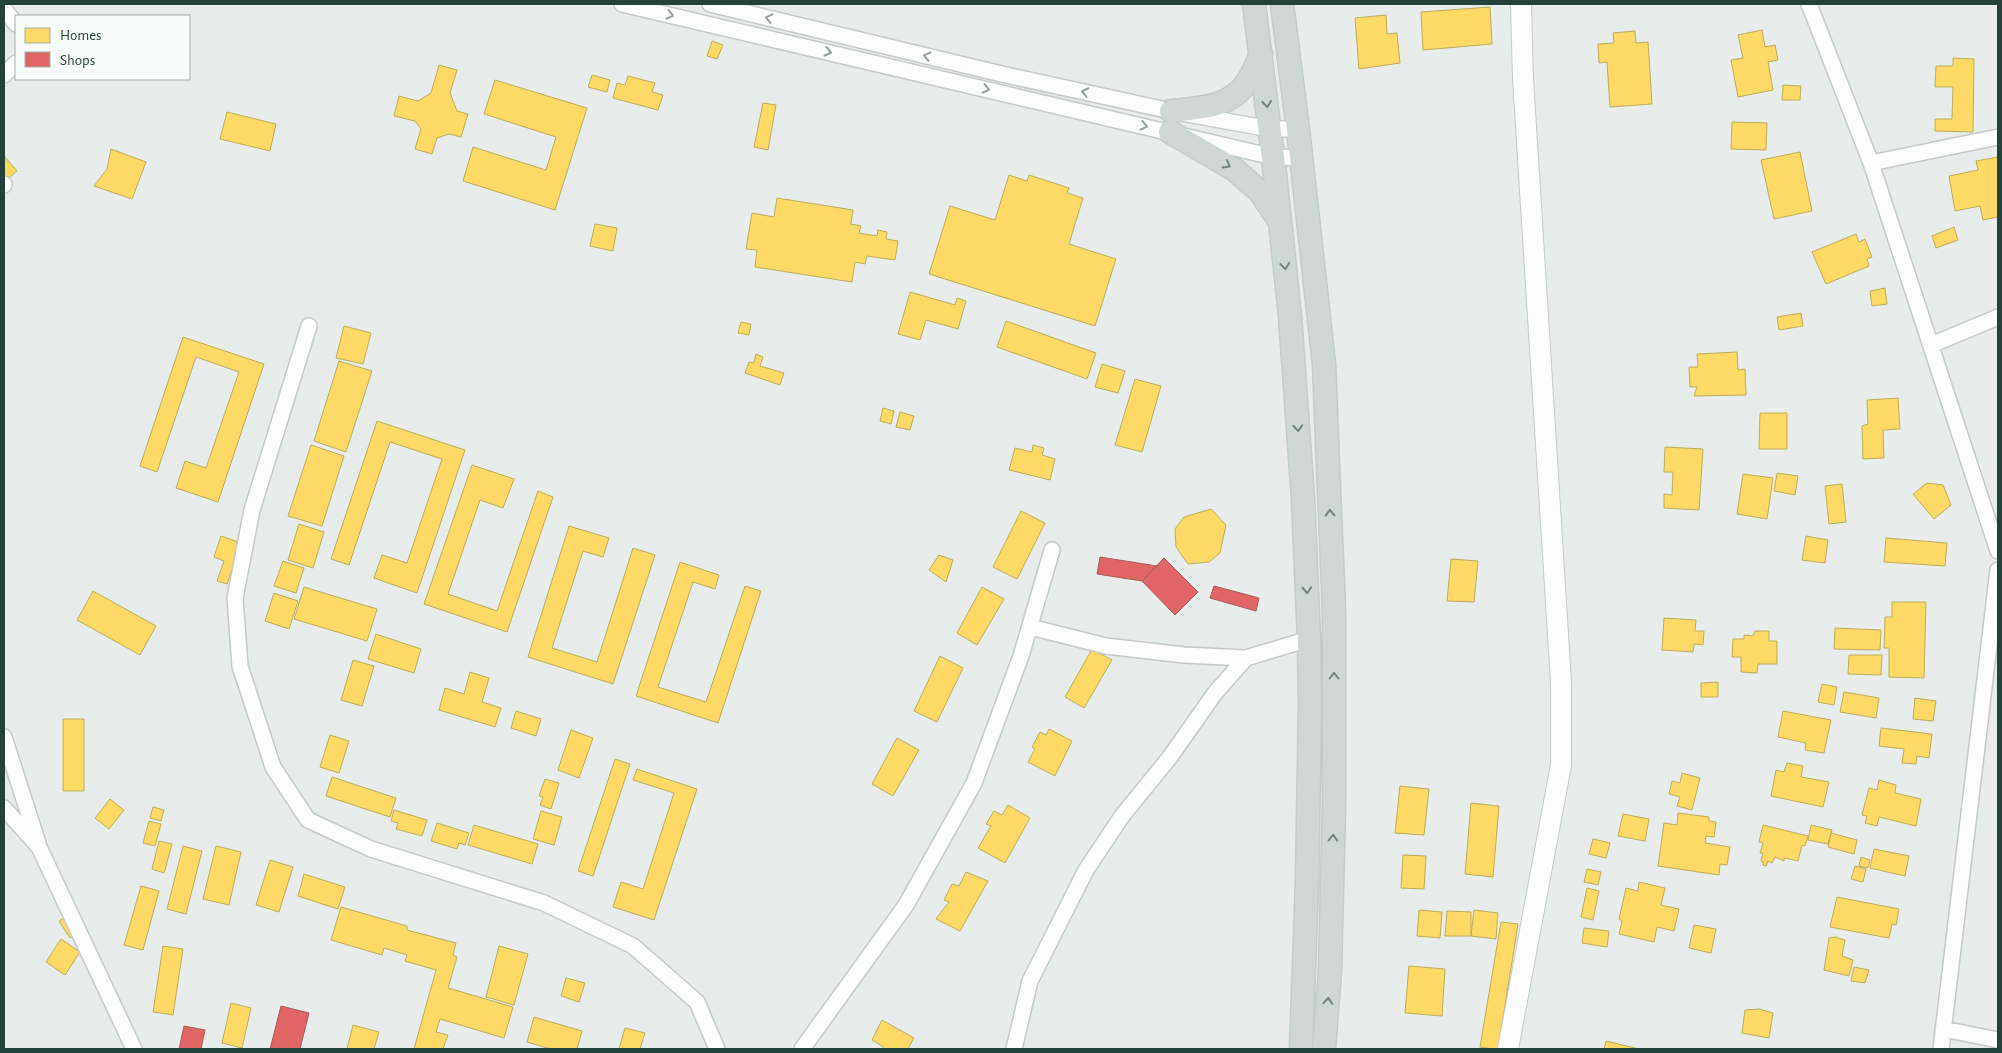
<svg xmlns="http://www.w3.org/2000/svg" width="2002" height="1053" font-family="'Alegreya Sans',sans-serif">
	<rect width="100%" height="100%" fill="#e8edeb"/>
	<!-- homes -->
	<path fill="#ffd966" stroke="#bdac59" d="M1490 7 1492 44 1423 50 1421 12Z
		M1386 15 1387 34 1397 33 1400 63 1359 69 1355 18Z
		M1762 30 1765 47 1775 45 1778 60 1768 62 1773 90 1738 97 1731 60 1743 58 1738 35Z
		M1635 31 1636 43 1648 42 1652 104 1610 107 1607 62 1599 63 1598 44 1614 43 1613 33Z
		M712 41 723 45 717 59 707 56Z
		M1953 58 1974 59 1973 132 1935 131V119H1952L1953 87H1935L1936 66H1953Z
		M439 65 457 70 450 93 457 111 468 114 461 137 449 134 437 138 432 154 415 149 421 129 415 121 394 116 399 96 418 101 431 93Z
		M592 75 610 80 607 92 588 87Z
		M628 76 655 83 652 92 663 95 658 110 613 98 617 83 625 85Z
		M495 80 587 108 555 210 463 181 473 147 546 170 556 137 484 114Z
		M1783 85 1801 86 1800 100H1782Z
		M763 103 776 105 768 150 754 147Z
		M227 112 276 124 270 151 220 139Z
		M1732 122 1767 123 1766 150 1731 149Z
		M111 149 146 162 132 199 94 186 107 169Z
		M1800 152 1812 211 1774 219 1761 160Z
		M4 156 17 171 4 182Z
		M1998 157V217L1983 220 1980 206 1955 211 1949 176 1978 170 1976 161Z
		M1009 175 1027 181 1029 175 1069 188 1067 193 1083 198 1069 244 1116 259 1095 326 929 274 950 206 995 220Z
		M777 198 853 210 851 224 861 226 859 233 877 236 878 230 887 232 886 239 898 241 895 260 867 256 865 264 855 262 852 282 755 267 757 250 746 249 752 213 774 217Z
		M595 224 617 228 613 251 590 246Z
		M1954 227 1958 240 1936 248 1932 236Z
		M1856 234 1859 242 1865 239 1872 257 1867 259 1869 266 1826 284 1812 252Z
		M1885 288 1887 304 1872 306 1870 291Z
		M910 292 955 305 957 298 966 301 958 329 926 320 920 340 898 334Z
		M1801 313 1803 326 1779 330 1777 317Z
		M1006 321 1096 353 1087 379 997 347Z
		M741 322 751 324 749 335 738 333Z
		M344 326 371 333 363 364 336 358Z
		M183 337 264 364 218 502 176 488 185 461 206 468 239 372 196 357 157 472 140 466Z
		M1737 352 1738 370 1745 369 1746 395 1694 396 1697 387H1690L1689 367H1698L1697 354Z
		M756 354 763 357 760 366 784 373 780 385 745 373 749 362 754 363Z
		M339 361 372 371 346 452 314 441Z
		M1102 364 1125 371 1118 393 1095 387Z
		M1135 379 1161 386 1142 452 1115 445Z
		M1898 398 1900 429 1883 430 1884 458 1863 459 1862 426 1868 424 1867 400Z
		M883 408 894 411 891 424 880 421Z
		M900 412 914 416 910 430 896 427Z
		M1760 413H1787V449H1759Z
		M377 421 465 450 417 593 374 578 382 555 407 563 442 459 390 442 349 565 331 559Z
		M311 445 344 456 322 526 288 516Z
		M1033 445 1044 448 1042 455 1055 459 1050 480 1009 470 1015 448 1032 452Z
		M1665 447 1703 449 1699 510 1664 508V494L1672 495 1673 472H1664Z
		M472 465 514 479 503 508 480 500 448 594 497 611 538 491 553 497 507 632 424 604Z
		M1777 473 1798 476 1795 495 1774 491Z
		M1743 474 1773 478 1767 519 1737 514Z
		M1927 483 1943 485 1951 505 1934 519 1913 494Z
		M1842 484 1846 522 1829 524 1825 486Z
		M1211 509 1226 525 1220 553 1209 562 1188 564 1176 547 1175 529 1184 517Z
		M1021 511 1045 523 1017 579 993 567Z
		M299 524 324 532 313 568 288 560Z
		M569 526 609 538 603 557 583 551 552 648 597 662 633 548 655 555 613 684 528 657Z
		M221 536 241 543 227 584 217 581 224 561 214 557Z
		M1806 536 1828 540 1825 563 1802 560Z
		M1886 538 1947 543 1945 566 1884 562Z
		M939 555 953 560 946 582 929 570Z
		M1451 559 1478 561 1474 602 1447 601Z
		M283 561 304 568 296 593 274 586Z
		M680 562 719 575 715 589 693 582 658 687 706 702 745 586 761 591 718 723 636 696Z
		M304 587 377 609 367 641 294 619Z
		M982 587 1004 599 977 645 957 633Z
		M93 591 156 626 140 655 77 620Z
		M274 593 298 601 289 629 265 621Z
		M1892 602H1926L1924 678 1889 677V648H1884L1885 617H1892Z
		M1664 618 1696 620 1695 631H1704L1703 645 1694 644 1693 652 1662 650Z
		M1835 628 1881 630 1880 650 1834 649Z
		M1755 631H1769V641H1777V664H1758L1757 673 1741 672V657H1732L1733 639H1744V635L1753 636Z
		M376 634 421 649 414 673 368 659Z
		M1092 649 1112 660 1084 708 1065 697Z
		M1849 655H1882L1881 675 1848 674Z
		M940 656 963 668 937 722 914 711Z
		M353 660 374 666 362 706 341 700Z
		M470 672 489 678 482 702 501 708 495 727 439 710 445 688 464 694Z
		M1718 682V697H1701V683Z
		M1822 684 1837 687 1834 705 1818 702Z
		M1844 692 1879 698 1876 718 1840 712Z
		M1915 698 1936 701 1933 721 1913 719Z
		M516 711 541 719 536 736 511 728Z
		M1783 711 1831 720 1824 753 1805 750 1806 743 1778 737Z
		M63 719H84V791H63Z
		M1881 728 1932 734 1929 758 1917 756 1916 764 1902 763 1904 749 1879 746Z
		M1049 729 1072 741 1055 776 1028 762 1035 749 1032 747 1040 732 1046 735Z
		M571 730 593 738 579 778 558 770Z
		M330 735 349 741 339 773 320 767Z
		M897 738 919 750 893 796 872 784Z
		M615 759 630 764 593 876 578 871Z
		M1787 763 1803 766 1801 777 1829 782 1823 807 1771 796 1776 770 1784 772Z
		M637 769 697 789 654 920 613 907 621 882 643 889 674 793 633 780Z
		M1682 773 1700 778 1692 810 1677 806 1680 797 1669 794 1672 781 1680 783Z
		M332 777 396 798 390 817 326 796Z
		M545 779 559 783 551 809 540 805 543 797 539 796Z
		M1879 780 1896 785 1895 793 1921 799 1916 826 1879 817 1877 826 1865 823 1867 816 1862 815 1869 788 1877 790Z
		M1400 786 1429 789 1424 835 1395 833Z
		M110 799 124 810 109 829 95 818Z
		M1471 803 1499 806 1493 877 1465 874Z
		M1008 805 1030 818 1005 863 978 848 991 826 986 824 994 811 1002 815Z
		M153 807 164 810 161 821 150 818Z
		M394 810 427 820 422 836 396 829 398 823 391 821Z
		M541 811 562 817 554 845 533 839Z
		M1678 813 1709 817V821L1716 822 1714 837 1706 836 1705 843 1730 847 1727 865 1720 864 1719 875 1658 866 1664 823 1677 825Z
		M1623 814 1649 819 1645 841 1618 836Z
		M149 821 161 824 155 846 143 843Z
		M437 823 469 833 465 845 459 843 457 849 431 841Z
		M474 825 538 844 532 864 468 845Z
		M1763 825 1808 836 1805 846 1802 845 1798 861 1784 858V861L1775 857 1772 863 1768 861 1766 866 1763 865V862L1761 861 1763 853H1760L1763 843 1759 842Z
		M1811 825 1832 830 1828 844 1808 840Z
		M1831 833 1857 840 1854 854 1828 847Z
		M1593 839 1610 843 1606 858 1589 854Z
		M159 841 172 844 164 873 152 869Z
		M183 846 202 851 186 914 167 909Z
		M216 846 241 852 229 905 203 899Z
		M1874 849 1909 856 1905 876 1870 868Z
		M1403 855 1426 856 1424 889 1401 888Z
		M1861 857 1870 860 1868 868 1859 866Z
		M270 860 293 867 279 912 256 905Z
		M1855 866 1866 869 1863 882 1851 879Z
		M1587 869 1601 872 1598 885 1584 882Z
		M966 872 988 881 960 931 936 919 949 902 944 900 952 884 959 886Z
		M304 874 345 887 338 909 298 896Z
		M1639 882 1665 888 1661 905 1679 909 1674 931 1657 927 1654 942 1619 934 1622 921 1619 919 1626 888 1638 891Z
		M141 886 159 891 143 950 124 945Z
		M1587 888 1599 891 1593 920 1581 917Z
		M1837 897 1899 909 1896 925 1892 924 1889 938 1830 927Z
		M341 907 407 926V930L456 943 453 955 457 957 448 988 513 1007 504 1038 440 1019 436 1032 448 1035 443 1049H414L436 970 405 961 407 955 384 948 382 955 331 940Z
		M1419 910 1442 912 1440 938 1417 936Z
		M1474 910 1498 913 1496 939 1471 936Z
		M1447 911 1471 912V936H1445Z
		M69 915 79 932 70 938 59 921Z
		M1501 922 1518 924 1498 1049H1494L1480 1047Z
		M1694 925 1716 929 1711 953 1689 948Z
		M1584 928 1609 931 1607 947 1582 943Z
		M1835 937 1845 940 1842 956 1853 960 1849 976 1824 970 1829 938Z
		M61 939 80 952 65 975 46 962Z
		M163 946 183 949 173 1015 153 1012Z
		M499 946 528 954 514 1005 486 997Z
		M1409 966 1445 969 1442 1016 1405 1013Z
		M1854 967 1869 970 1865 983 1851 981Z
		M566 978 585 983 579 1002 561 996Z
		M231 1003 251 1008 242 1048 222 1043Z
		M1759 1009 1773 1013 1769 1038 1742 1033 1745 1010Z
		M534 1017 582 1031 577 1049H551L527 1042Z
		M882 1020 914 1038 908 1049H883L884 1047 872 1040Z
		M353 1025 379 1032 374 1049H347Z
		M625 1028 645 1033 640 1049H619Z
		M1606 1041 1639 1049H1604Z"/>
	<!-- shops -->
	<path fill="#e06666" stroke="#a85b59" d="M1100 557 1157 566 1142 581 1097 574Z
		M1164 558 1198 592 1175 615 1142 581Z
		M1214 586 1259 598 1256 611 1210 598Z
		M281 1006 309 1013 300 1049H270Z
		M184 1026 205 1030 201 1049H179Z"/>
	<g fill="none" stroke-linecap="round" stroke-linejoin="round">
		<defs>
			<path id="street" d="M622 4 1273 157 1301 158
				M710 4 1006 75 1171 111 1270 129H1298
				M1809 4 1871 163 1998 551
				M4 9 16 24
				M4 75 16 63
				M1871 163 1998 137
				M4 185V184
				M309 326 252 510 235 598 240 666 273 767 308 820 371 849 544 903 633 946 697 1002 717 1049
				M1931 345 1998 317
				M1030 627 1106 646 1184 655 1246 658
				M4 737 38 843
				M4 808 39 847 134 1049
				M1943 1029 1998 1040
				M802 1049 906 905 974 783 1021 656 1052 550
				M1014 1049 1030 981 1086 870 1122 816 1170 757 1215 693 1246 658 1309 639
				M1941 1049 1998 570"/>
			<path id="secondary" d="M1508 1049 1561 765V682L1523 79 1521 4"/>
			<path id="primary" d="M1254 4 1275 174 1290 316 1303 499 1309 639 1310 704 1307 883 1301 1049
				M1282 4 1298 129 1324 364 1329 489 1334 610V806L1330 971 1324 1049
				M1171 111C1199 108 1230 108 1247 82 1253 74 1257 63 1261 54
				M1170 132 1235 170 1260 192 1278 219"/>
		</defs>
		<!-- street casing -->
		<use href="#street" stroke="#c5cac8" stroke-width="18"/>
		<!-- secondary casing -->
		<use href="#secondary" stroke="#c3cbc8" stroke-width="22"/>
		<!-- primary casing -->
		<use href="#primary" stroke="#c3ccc9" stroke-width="25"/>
		<!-- street -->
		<use href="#street" stroke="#fcfcfc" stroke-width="15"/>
		<!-- secondary -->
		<use href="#secondary" stroke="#fcfcfc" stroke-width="20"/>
		<!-- primary -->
		<use href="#primary" stroke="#cfd7d5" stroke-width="22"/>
	</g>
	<!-- one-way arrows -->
	<defs><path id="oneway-chevron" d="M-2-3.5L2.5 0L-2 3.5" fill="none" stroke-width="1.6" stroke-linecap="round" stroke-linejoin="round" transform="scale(1.25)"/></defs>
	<g stroke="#909f9b">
		<use href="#oneway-chevron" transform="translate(670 15) rotate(13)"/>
		<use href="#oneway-chevron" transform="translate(769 18) rotate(-167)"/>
		<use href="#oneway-chevron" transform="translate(828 52) rotate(13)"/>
		<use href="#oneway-chevron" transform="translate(927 56) rotate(-167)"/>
		<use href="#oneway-chevron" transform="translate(986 89) rotate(13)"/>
		<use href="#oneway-chevron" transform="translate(1085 92) rotate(-168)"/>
		<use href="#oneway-chevron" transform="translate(1144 126) rotate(13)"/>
	</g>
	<g stroke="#718580">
		<use href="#oneway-chevron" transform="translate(1267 104) rotate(83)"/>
		<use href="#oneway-chevron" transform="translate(1227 165) rotate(30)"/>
		<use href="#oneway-chevron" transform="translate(1285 266) rotate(84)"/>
		<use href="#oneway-chevron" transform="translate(1298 428) rotate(86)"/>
		<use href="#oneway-chevron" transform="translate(1330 513) rotate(-92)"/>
		<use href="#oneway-chevron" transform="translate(1307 590) rotate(87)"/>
		<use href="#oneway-chevron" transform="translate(1334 676) rotate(-90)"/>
		<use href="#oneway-chevron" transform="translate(1333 838) rotate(-88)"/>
		<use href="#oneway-chevron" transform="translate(1328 1001) rotate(-86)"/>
	</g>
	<!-- border -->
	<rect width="2002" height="1053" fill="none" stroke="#24423a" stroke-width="10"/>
	<!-- legend -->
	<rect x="15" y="15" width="175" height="65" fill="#f7fbf9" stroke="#a3b1ad"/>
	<rect x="25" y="28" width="25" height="15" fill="#ffd966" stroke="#a3b1ad"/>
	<text x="60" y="40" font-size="15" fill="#24423a">Homes</text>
	<rect x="25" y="52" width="25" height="15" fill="#e06666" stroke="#a3b1ad"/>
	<text x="60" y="65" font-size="15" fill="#24423a">Shops</text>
</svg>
